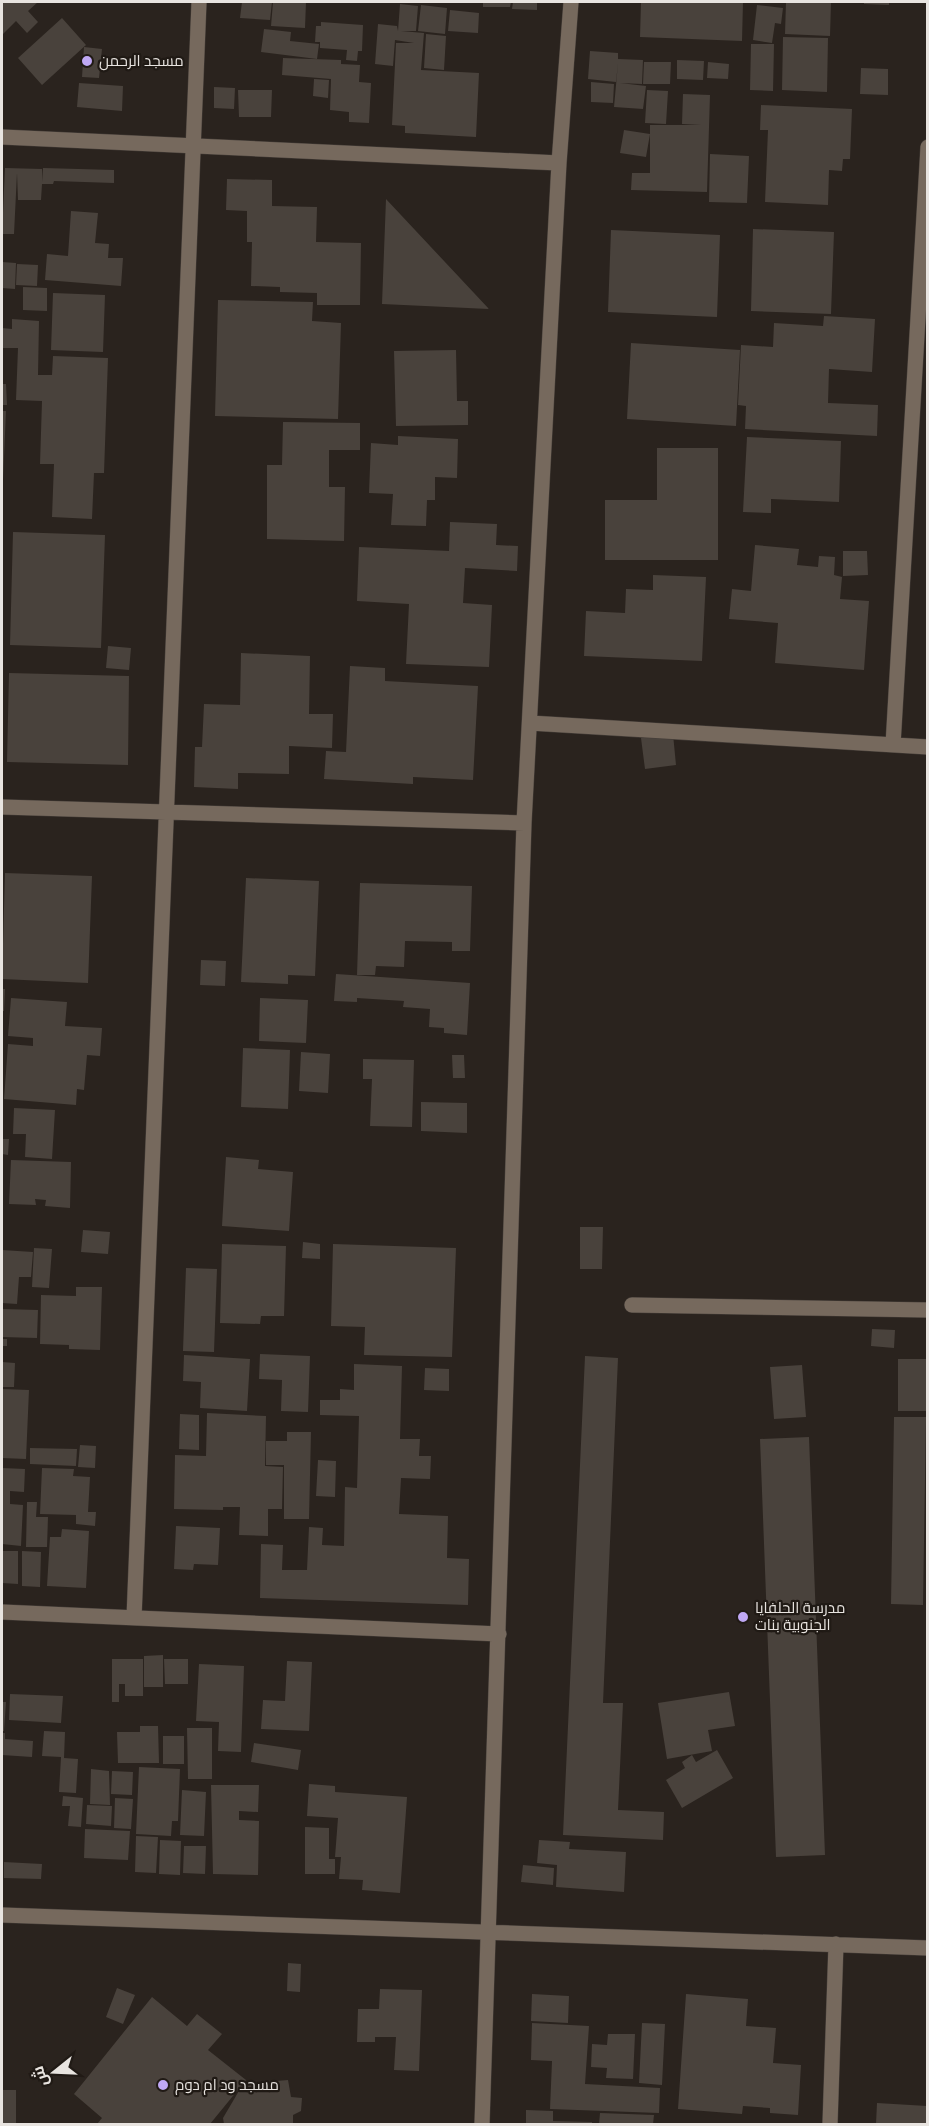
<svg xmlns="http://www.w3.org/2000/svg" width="929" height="2126" font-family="'Fira Sans Condensed',Cairo,sans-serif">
	<rect width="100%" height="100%" fill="#2a231e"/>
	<!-- building -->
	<path fill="#49423c" d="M2 2H38L28 11 38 22 27 33 16 21 2 35Z
		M242 2H272L270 20 240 18Z
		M273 2H306L305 28 271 26Z
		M483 2H511L510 7H483Z
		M513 2H537V10L512 9Z
		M641 2H743L742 41 640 37Z
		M786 2H831L830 36 785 34Z
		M864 2H889V5L864 4Z
		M400 4 418 6 416 31H401L424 33 421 70 479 73 476 137 405 133V126L392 125 396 43H414L395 40 393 66 375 64 378 24 397 26 398 31Z
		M421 5 447 8 445 34 418 31Z
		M757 5 783 8 781 24 775 23 772 43 753 40Z
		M450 10 479 13 478 33 448 31Z
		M62 18 86 45 42 85 18 58Z
		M321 22 363 25 362 51H358L357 61 346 60 347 50 320 48V42H315L316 26H321Z
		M264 29 291 32 290 41 319 44 317 59 261 52Z
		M426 34 446 36 444 70 424 68Z
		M783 37 828 38 827 92 782 90Z
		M751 44H774L773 91 750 90Z
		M84 47 102 49 99 78 82 77Z
		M590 51 618 53V59L643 60 642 84 620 83 646 86 643 109 614 107 618 63 616 82 588 79Z
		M283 58 341 60V64L360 65 359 82 371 83 369 123 349 122V112L330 110 331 79 282 75Z
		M677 60 704 61 703 80 677 79Z
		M644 62H671L670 84H643Z
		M708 62 729 64 728 79 707 78Z
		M861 68 888 69V95L860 94Z
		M314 79 329 80 328 98 313 96Z
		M591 82 614 84 613 103 591 102Z
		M79 83 123 86 122 111 77 107Z
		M214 87 235 88 234 109 214 108Z
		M238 90H272L271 117H239Z
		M647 90 668 91 666 124 645 123Z
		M683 94 710 95 707 192 631 190 632 173H650V125H701L682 124Z
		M761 105 852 109 850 159H843L842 171 829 170 828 205 765 202 768 130H760Z
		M624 130 650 134 646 157 620 153Z
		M710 154 749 156 747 203 709 202Z
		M5 168 42 169V182L43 168 114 170V183L54 181 53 184H42L41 200H18L17 173 14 234H2Z
		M227 179 272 180V206L317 207 316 242 361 243 360 305H317V293L280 292V287L251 286 252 242H247V211L226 210Z
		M386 199 489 309 382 304Z
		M71 211 98 213 95 243 109 244 108 258H123L121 286 45 280 47 254 68 256Z
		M753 229 834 232 831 314 751 311Z
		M611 230 720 235 717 317 608 312Z
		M2 262 16 263 15 289 2 288Z
		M17 264 38 265 37 286 16 285Z
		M23 287 47 288V311L23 310Z
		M53 293 105 295 103 352 51 350Z
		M218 300 313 302 312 321 341 323 338 419 215 416Z
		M824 316 875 319 872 372 829 369 828 403 878 405 877 436 745 429 746 406 738 405 741 345 773 347 774 323 823 326Z
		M12 319 39 321 38 375H52L53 356 108 358 104 473H94L92 519 52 517 54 464H40L42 401 16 400 18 348H2V328L12 329Z
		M631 343 740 350 736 426 627 419Z
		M456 350 457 401H468V425L396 426 394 351Z
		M2 384H6L7 405H2Z
		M2 411H6L3 480H2Z
		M283 422 360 423V450H329V487H345L344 541 267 539V465H282Z
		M398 436 458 439 457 478 435 477V500H427L426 526 391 525 393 494 369 493 371 443 398 445Z
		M747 437 841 441 839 502 771 499V513L743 512Z
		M657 448H718V560H605V500H657Z
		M450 522 497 524 496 545 518 546 517 571 465 568 463 603 492 605 489 667 406 664 409 604 357 601 359 547 449 551Z
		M13 532 105 535 101 648 10 645Z
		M755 545 799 549 797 565 818 567 819 556 835 557 834 575 842 577 840 599 869 601 864 670 775 663 778 623 729 619 732 589 751 591Z
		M843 551H867L868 575 843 576Z
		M653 575 706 577 702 661 584 656 586 611 625 613 626 589 653 590Z
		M108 646 131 648 129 670 106 668Z
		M241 653 310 656 309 714H333L332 748 289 746V774L238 773V789L194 787 195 747H202L204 704 240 705Z
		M350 666 385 668V681L478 686 473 780 413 777V784L324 779 326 751 346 752Z
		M9 673 129 676 128 765 7 762Z
		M673 734 676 765 645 769 641 738Z
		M5 873 92 876 88 983 2 979Z
		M246 878 319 881 315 976 288 975V984L241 982Z
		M360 883 472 886 470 951H452V942L405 941 404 967 376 966 375 975H357Z
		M201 960 226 961 225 986 200 985Z
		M336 974 470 983 467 1035 444 1033V1028L429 1027 430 1009 403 1007 404 1001 357 998V1002L334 1001Z
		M2 989H5L4 1011H2Z
		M11 998 67 1002 65 1026 102 1028 100 1056 87 1055 84 1090 77 1089 76 1105 4 1099 8 1044 33 1046V1038L8 1036Z
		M260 998 308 1000 306 1043 259 1041Z
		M243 1048 290 1050 288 1109 241 1107Z
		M301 1052 330 1054 328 1093 299 1091Z
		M452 1055H464L465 1078H453Z
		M363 1059 414 1060 412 1127 370 1126 372 1079H363Z
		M421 1102 467 1103V1133L421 1131Z
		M14 1108 55 1110 52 1159 25 1157 26 1134H13Z
		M2 1139H9L8 1155 2 1154Z
		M226 1157 259 1160 258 1169 293 1172 289 1231 222 1226Z
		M11 1160 71 1162 70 1208 45 1206 46 1200 35 1199 36 1205 9 1204Z
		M580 1227H603L602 1269H580Z
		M83 1230 110 1232 108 1254 81 1252Z
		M303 1242 320 1244V1259L302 1258Z
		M222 1244 286 1246 284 1316H261L260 1324 220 1323Z
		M333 1244 456 1248 452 1357 364 1355 365 1327 331 1326Z
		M34 1248 52 1249 49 1288 32 1287Z
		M2 1250 33 1252 31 1277H19L17 1304 2 1303Z
		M186 1268 217 1269 214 1352 183 1351Z
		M76 1287H102L100 1350 69 1349V1345L40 1344 41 1295 76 1296Z
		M2 1309 38 1310 37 1338 2 1337Z
		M872 1329 895 1330 894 1348 871 1346Z
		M2 1339H7V1346H2Z
		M260 1354 310 1356 308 1412 281 1411 282 1380 259 1379Z
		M184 1355 250 1359 247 1411 200 1408 201 1382 183 1381Z
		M585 1356 618 1358 603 1703H623L618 1810 664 1812 663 1840 563 1835Z
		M898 1359H927V1411H898Z
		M2 1362 15 1363 14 1387H2Z
		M354 1364 402 1366 400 1439H420L419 1456H431L430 1479 401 1478 399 1514 448 1516 447 1558 469 1559 468 1605 260 1598 261 1544 283 1545 282 1570H307L309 1527 323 1528 322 1545 344 1546 345 1487 357 1488 359 1416 320 1415V1400H340V1389L354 1390Z
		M802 1365 806 1417 774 1419 770 1367Z
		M425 1368 449 1369V1391L424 1390Z
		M2 1389 29 1390 26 1459 2 1458Z
		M207 1413 266 1416 265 1466 283 1467 282 1509H268V1536L239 1535 240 1507H223V1510L174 1509 175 1455 206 1456Z
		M180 1414 199 1415V1450L179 1449Z
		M894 1417H926L923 1605 891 1604Z
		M287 1432H311L309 1519H284V1465H266V1441H287Z
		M809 1437 825 1855 776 1857 760 1439Z
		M80 1445 96 1446 95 1468 78 1467Z
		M30 1448 77 1449 76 1466 30 1464Z
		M318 1460 336 1461 335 1497 316 1496Z
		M2 1468 25 1469 24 1492 10 1491V1504L23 1505 21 1546 2 1544Z
		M42 1468 74 1469 73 1476 90 1477 88 1512H96L95 1526 76 1524V1515L40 1514Z
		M27 1502H37L36 1517H48L47 1547H26Z
		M176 1526 220 1528 218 1565 194 1564 193 1570 174 1569Z
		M62 1529 89 1531 86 1588 47 1586 50 1537H61Z
		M3 1551H18V1584L2 1583Z
		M22 1551 41 1552 40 1587 22 1586Z
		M163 1655V1687H144V1656Z
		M112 1659H143V1696H125V1684H119V1702H112Z
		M164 1659H188V1684H165Z
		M287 1661 312 1662 309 1731 261 1729 263 1700 285 1701Z
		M199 1664 244 1666 241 1752 218 1751 219 1722 196 1721Z
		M729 1692 735 1726 708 1730 712 1751 667 1759 658 1703Z
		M10 1694 63 1696 61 1723 9 1720Z
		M2 1702H6L4 1731H2Z
		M140 1726H158L159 1763H118L117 1732H140Z
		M187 1728H212V1779H188Z
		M44 1731 65 1732 64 1758 78 1759 76 1793 59 1792 61 1757 42 1756Z
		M2 1733H5V1739L33 1741 32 1757 2 1755Z
		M163 1736H184V1764H163Z
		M254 1743 301 1750 298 1770 251 1762Z
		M717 1750 733 1778 682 1808 666 1780 685 1768 682 1762 692 1755 696 1762Z
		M139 1767 180 1769 178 1821H172L171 1836 136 1834Z
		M91 1769 109 1771 110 1805 90 1804Z
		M112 1771 133 1772 132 1795 111 1794Z
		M309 1784 335 1786V1792L407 1797 400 1893 362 1890 363 1880 339 1879 341 1857H335L338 1818 307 1816Z
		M211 1785H259L258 1812 239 1811V1820L259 1821 258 1875 213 1874Z
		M182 1790 206 1792 204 1836 180 1835Z
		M63 1796 83 1798 81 1827 68 1826 70 1806H62Z
		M115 1798 133 1799 131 1829 114 1828Z
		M87 1805 112 1806 111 1826 86 1824Z
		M305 1827 329 1828V1859H335V1874H305Z
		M85 1829 130 1831 128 1860 84 1858Z
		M136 1836 158 1837 156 1873 135 1872Z
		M160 1840 181 1841 180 1875 159 1874Z
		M539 1840 570 1842 569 1849 626 1852 624 1892 556 1887 557 1865 537 1863Z
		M184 1846H206L205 1874 183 1873Z
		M4 1862 42 1864 41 1879 4 1878Z
		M523 1865 554 1868 553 1885 521 1882Z
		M288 1963 301 1964 300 1992 287 1991Z
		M117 1988 135 1995 123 2024 106 2017Z
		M380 1989 422 1990 419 2071 394 2070 396 2037H375V2042H357L358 2009H379Z
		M532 1994 569 1996 568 2023 531 2021Z
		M686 1994 748 1999 746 2026 776 2028 773 2063 801 2065 798 2115 770 2113V2108L743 2106 742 2114 678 2109Z
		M152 1997 187 2026 197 2014 222 2034 208 2050 246 2080 210 2124H97L102 2118 74 2094Z
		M532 2023 589 2026 585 2084 660 2088 659 2113 550 2109 552 2061 531 2060Z
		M642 2023 665 2024 662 2085 639 2083Z
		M608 2034H635L633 2079 606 2078 607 2068 591 2067 592 2044 607 2045Z
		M288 2080 291 2097 302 2098 301 2111 293 2115V2124H224L223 2118 243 2084Z
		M2 2090H16V2124H2Z
		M877 2103 927 2106V2124H876Z
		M526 2110 553 2111V2121L592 2122V2124H526Z
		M600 2113 654 2115 653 2124H599Z"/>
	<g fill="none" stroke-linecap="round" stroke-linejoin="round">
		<defs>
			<path id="minor" d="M2 137 559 163
				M530 723 928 747
				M893 745 928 147
				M2 807 524 823
				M632 1305 928 1310
				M2 1612 499 1634
				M134 1618 199 2
				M2 1915 928 1948
				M482 2124 524 823 559 163 571 2
				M830 2124 836 1944"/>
		</defs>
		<!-- minor casing -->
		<use href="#minor" stroke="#453e39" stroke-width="16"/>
		<!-- minor -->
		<use href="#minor" stroke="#76695d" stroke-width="15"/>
	</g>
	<!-- markers -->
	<g fill="#bfa8f4" stroke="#201a15" stroke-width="2">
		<circle cx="87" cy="61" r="6"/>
		<circle cx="743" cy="1617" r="6"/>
		<circle cx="163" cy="2085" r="6"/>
	</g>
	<g text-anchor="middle" stroke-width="4.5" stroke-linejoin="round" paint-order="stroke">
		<!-- poi labels -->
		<g font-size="15" fill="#e8e4e0" stroke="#201a15" text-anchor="start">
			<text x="99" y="66">مسجد الرحمن</text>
			<text x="755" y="1613">مدرسة الحلفايا<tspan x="755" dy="17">الجنوبية بنات</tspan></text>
			<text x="175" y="2090">مسجد ود ام دوم</text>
		</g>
	</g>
	<!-- border -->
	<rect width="929" height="2126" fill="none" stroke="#e8e4e0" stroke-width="6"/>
	<!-- north arrow -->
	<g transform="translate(54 2072) rotate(252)" stroke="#201a15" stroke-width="4.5" paint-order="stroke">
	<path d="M0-4.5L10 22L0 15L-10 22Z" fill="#e8e4e0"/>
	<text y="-9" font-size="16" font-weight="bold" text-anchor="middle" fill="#e8e4e0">ش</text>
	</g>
</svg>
